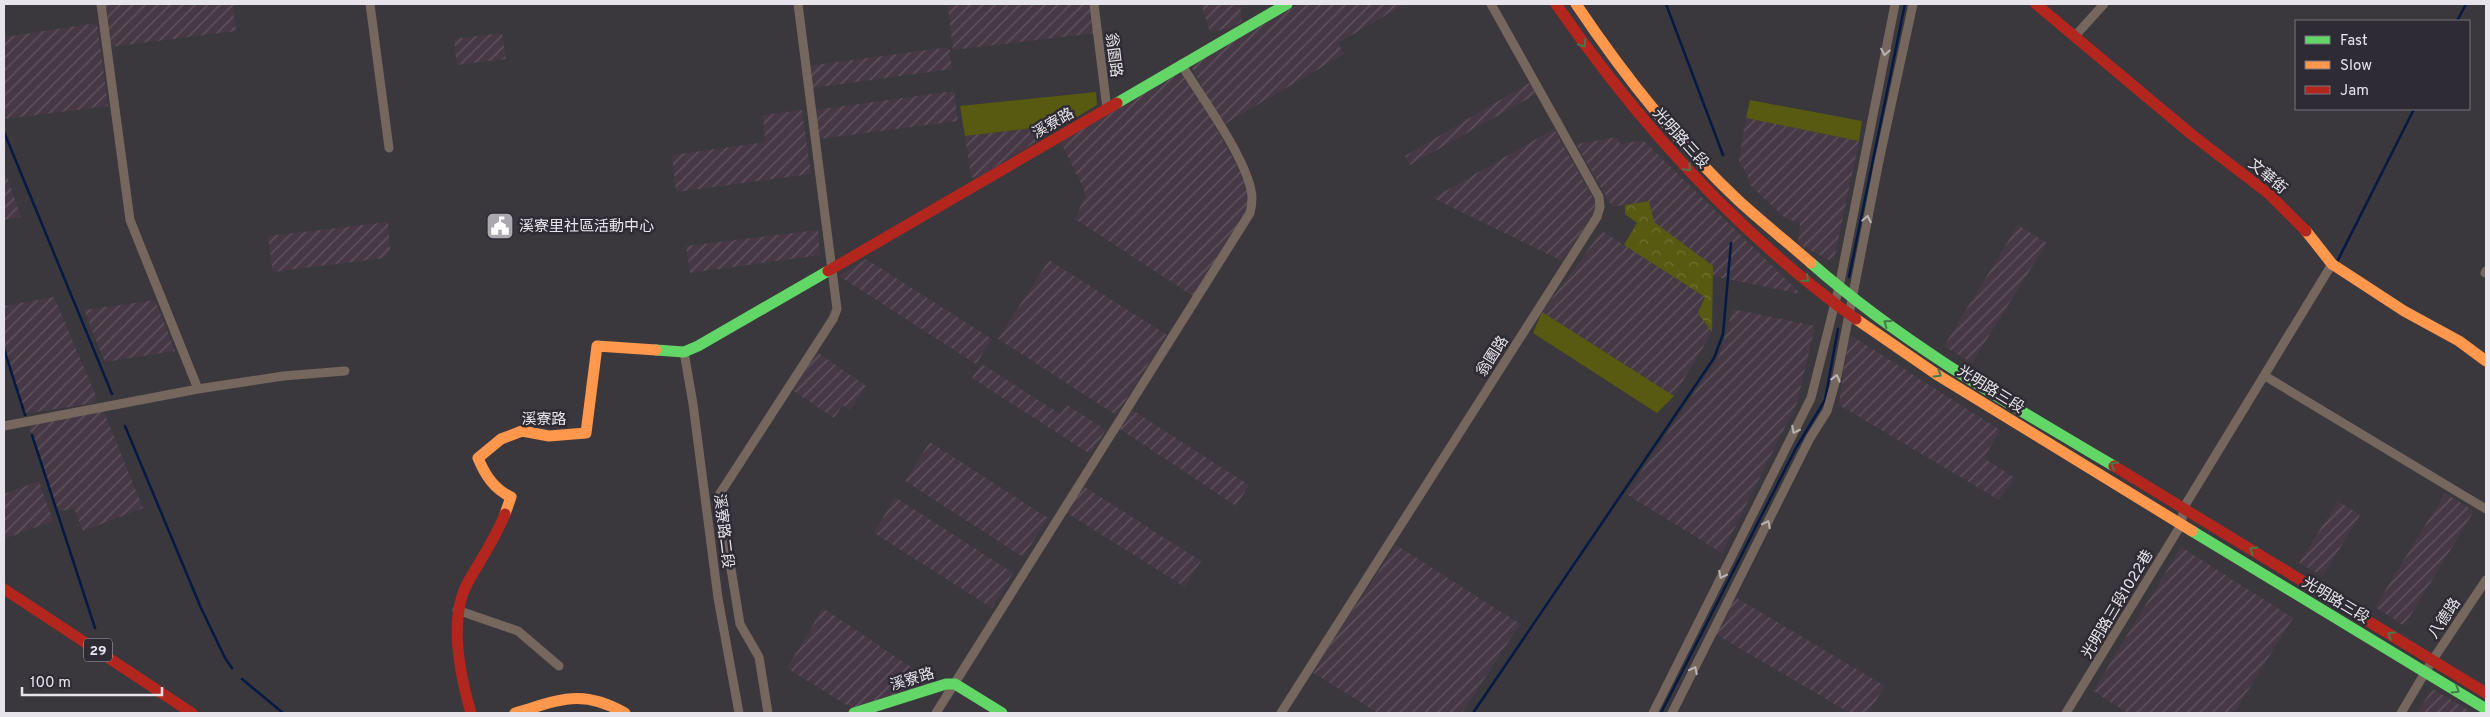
<svg xmlns="http://www.w3.org/2000/svg" width="2490" height="717" font-family="Overpass,'Noto Sans TC',sans-serif">
	<defs>
		<pattern id="industrial-furrows" width="10" height="10" patternUnits="userSpaceOnUse" patternTransform="scale(1.25)"><rect width="10" height="10" fill="#463945"/><path d="M-1 1l2-2M0 10L10 0M9 11l2-2" fill="none" stroke="#615660"/></pattern>
		<pattern id="forest-crowns" width="20" height="18" patternUnits="userSpaceOnUse" patternTransform="scale(1.25)"><rect width="20" height="18" fill="#585a11"/><path d="M2 6a3 3 0 1 1 6 0M12 15a3 3 0 1 1 6 0" fill="none" stroke="#707234"/></pattern>
	</defs>
	<rect width="100%" height="100%" fill="#3a373d"/>
	<!-- industrial -->
	<path fill="url(#industrial-furrows)" d="M105 4H233L236 31 110 47Z
		M967 4H1091L1095 33 953 50 948 6Z
		M1201 4H1240L1242 21 1233 27 1210 32Z
		M1299 4H1405L1338 43 1344 54 1223 125 1191 66Z
		M97 23 108 106 5 119 4 37Z
		M502 33 506 59 457 65 454 39Z
		M949 47 952 69 812 88 808 66Z
		M1179 73 1187 76 1249 187 1250 206 1193 296 1075 219 1085 196 1084 189 1060 141Z
		M1529 83 1536 94 1410 165 1405 156Z
		M954 91 958 121 819 139 815 110Z
		M802 110 811 174 676 192 672 155 765 142 763 115Z
		M1746 118 1859 141 1834 259 1829 260 1798 244 1800 223 1785 218 1749 184 1748 176 1739 161Z
		M1065 124 977 178 971 177 965 136Z
		M1554 129 1597 205 1596 210 1562 261 1433 198Z
		M1618 137 1620 144 1643 140 1801 294 1713 276V266L1653 222 1649 201 1612 207 1576 144Z
		M4 168 21 217 4 220Z
		M388 222 390 249 384 258 273 272 268 236Z
		M2018 225 2047 243 1972 363 1944 346Z
		M818 230 820 255 690 273 686 246Z
		M1602 231 1705 297 1698 313 1712 332 1674 396 1542 312Z
		M866 259 992 339 976 364 839 276Z
		M1049 260 1167 335 1116 415 998 339Z
		M54 297 97 398 95 403 23 414 4 352V306Z
		M155 300 175 351 105 362 84 310Z
		M1733 309 1815 326 1797 403 1722 553 1626 494 1719 356Z
		M1852 336 2000 430 1984 458 2015 478 1999 500 1839 405 1847 342Z
		M817 352 866 386 850 410 843 405 834 418 792 390Z
		M982 364 1060 414 1067 405 1106 430 1090 454 972 378Z
		M1129 408 1249 485 1236 506 1117 427Z
		M99 409 104 412 143 508 83 531 74 508 58 512 27 421Z
		M930 442 1048 518 1023 557 905 481Z
		M39 481 53 521 4 539V494Z
		M1080 484 1201 561 1185 587 1067 513Z
		M2445 493 2474 511 2404 626 2375 607Z
		M895 497 1013 573 992 608 874 533Z
		M2338 501 2360 515 2323 576 2299 563Z
		M1396 545 1520 624 1462 713H1378L1312 672Z
		M2181 547 2293 618 2234 713H2128L2093 691Z
		M1735 597 1885 686 1868 713H1850L1715 634Z
		M823 608 935 683 851 708 787 668Z
		M2433 689 2473 713H2416Z"/>
	<!-- grass -->
	<path fill="#585a11" d="M1096 92 1097 105 1065 124 965 136 960 106Z
		M1750 100 1862 121 1859 141 1746 118Z
		M1542 312 1674 396 1657 413 1533 333Z"/>
	<!-- forest -->
	<path fill="url(#forest-crowns)" d="M1649 201 1654 222 1713 266 1712 332 1698 313 1705 297 1624 245 1637 223 1625 214V205Z"/>
	<g fill="none" stroke-linecap="round" stroke-linejoin="round">
		<!-- stream -->
		<path stroke="#051a43" stroke-width="2.5" d="M1666 4 1723 155
			M2457 21 2466 4
			M4 132 112 394
			M2336 264 2414 109
			M1849 277 1905 4
			M4 349 25 415
			M125 426 201 608 225 658 232 668
			M32 435 95 628
			M242 679 283 713
			M1473 713 1714 358 1723 334 1731 243
			M1661 713 1796 448 1825 400 1838 329"/>
		<!-- street -->
		<path stroke="#76675e" stroke-width="9" d="M101 4 130 220 198 389
			M370 4 389 148
			M1094 4 1107 109
			M2075 36 2104 4
			M2485 273 2486 271
			M684 352 693 404 718 598 739 713
			M2265 376 2486 509
			M4 426 198 389 283 376 345 371
			M457 610 518 631 559 666
			M768 713 759 657 740 624 719 495 833 319 837 309 798 4
			M936 713 1250 213C1252 205 1253 198 1251 190 1244 155 1201 96 1181 64
			M1281 713 1597 217 1600 207 1599 197 1491 4
			M1653 713 1811 398 1839 287 1895 4
			M1672 713 1810 438 1827 411 1837 376 1879 161 1913 4
			M2066 713 2181 525 2184 507 2332 264
			M2401 713 2432 661 2486 580"/>
		<!-- fast -->
		<path stroke="#63d668" stroke-width="11" d="M1117 103 1287 4
			M1811 263C1903 344 2009 404 2114 466
			M656 350 684 352 698 346 828 271
			M2192 531 2486 709
			M854 713 946 684H955L1002 713"/>
		<!-- slow -->
		<path stroke="#ff974d" stroke-width="11" d="M1576 4C1623 74 1677 143 1739 201 1762 222 1787 242 1811 263
			M2306 231 2332 264 2404 311 2459 341 2486 361
			M1856 319 1936 374 2192 531
			M505 514 511 497C494 489 485 475 478 458L501 439 522 431 549 436 586 433 597 346 656 350
			M515 713C560 700 581 688 625 713"/>
		<!-- jam -->
		<path stroke="#b3261e" stroke-width="11" d="M1556 4C1639 124 1737 233 1856 319
			M2036 4 2191 134 2269 194 2306 231
			M828 271 1117 103
			M2114 466 2486 693
			M4 589 192 713
			M471 713C460 675 448 618 468 582 481 559 495 539 505 514"/>
	</g>
	<!-- one-way arrows -->
	<defs><path id="oneway-chevron" d="M-2-3.5L2.5 0L-2 3.5" fill="none" stroke-width="1.6" stroke-linecap="round" stroke-linejoin="round" transform="scale(1.25)"/></defs>
	<g stroke="#46784b">
		<use href="#oneway-chevron" transform="translate(1583 44) rotate(54)"/>
		<use href="#oneway-chevron" transform="translate(1688 168) rotate(47)"/>
		<use href="#oneway-chevron" transform="translate(1806 279) rotate(41)"/>
		<use href="#oneway-chevron" transform="translate(1887 323) rotate(-144)"/>
		<use href="#oneway-chevron" transform="translate(1938 374) rotate(32)"/>
		<use href="#oneway-chevron" transform="translate(2114 465) rotate(-150)"/>
		<use href="#oneway-chevron" transform="translate(2253 550) rotate(-148)"/>
		<use href="#oneway-chevron" transform="translate(2391 635) rotate(-148)"/>
		<use href="#oneway-chevron" transform="translate(2456 690) rotate(32)"/>
	</g>
	<g stroke="#bab3b3">
		<use href="#oneway-chevron" transform="translate(1885 52) rotate(101)"/>
		<use href="#oneway-chevron" transform="translate(1867 219) rotate(-79)"/>
		<use href="#oneway-chevron" transform="translate(1836 378) rotate(-76)"/>
		<use href="#oneway-chevron" transform="translate(1795 430) rotate(117)"/>
		<use href="#oneway-chevron" transform="translate(1767 524) rotate(-63)"/>
		<use href="#oneway-chevron" transform="translate(1722 575) rotate(117)"/>
		<use href="#oneway-chevron" transform="translate(1694 670) rotate(-63)"/>
	</g>
	<!-- icons -->
	<defs>
		<symbol id="civic-square" viewBox="-11 -11 22 22"><rect x="-9" y="-9" width="18" height="18" rx="4" fill="#aaa8ae" stroke="#2f2b34"/><path d="M-.6-6.5H3V-4.5H.6V-3L4-1V1h2V6H-6V1h2V-1L-.6-3ZM-1.2 2.5V6h2.4V2.5Z" fill="#fff"/></symbol>
	</defs>
	<g fill-rule="evenodd">
		<use href="#civic-square" x="484" y="210" width="32" height="32"/>
	</g>
	<g text-anchor="middle" stroke-width="5" stroke-linejoin="round" paint-order="stroke">
		<!-- shield labels -->
		<rect fill="#2f2b34" stroke="#b0adb4" stroke-width="1" x="84" y="638.5" width="28" height="23" rx="4"/>
		<g font-size="14" font-weight="bold" fill="#e7e5eb">
			<text x="98" y="655">29</text>
		</g>
		<!-- street labels -->
		<g font-size="15" fill="#e7e5eb" stroke="#2f2b34">
			<text transform="translate(1114 55) rotate(83)" y="5">翁園路</text>
			<text transform="translate(1053 123) rotate(-30)" y="5">溪寮路</text>
			<text transform="translate(1681 138) rotate(48)" y="5">光明路三段</text>
			<text transform="translate(2268 176) rotate(40)" y="5">文華街</text>
			<text transform="translate(1492 356) rotate(-57)" y="5">翁園路</text>
			<text transform="translate(1991 389) rotate(32)" y="5">光明路三段</text>
			<text x="544" y="424">溪寮路</text>
			<text transform="translate(724 531) rotate(83)" y="5">溪寮路二段</text>
			<text transform="translate(2336 600) rotate(31)" y="5">光明路三段</text>
			<text transform="translate(2117 604) rotate(-59)" y="5">光明路三段1022巷</text>
			<text transform="translate(2444 618) rotate(-56)" y="5">八德路</text>
			<text transform="translate(912 679) rotate(-17)" y="5">溪寮路</text>
		</g>
		<!-- poi labels -->
		<g font-size="15" fill="#e7e5eb" stroke="#2f2b34" text-anchor="start">
			<text x="519" y="231">溪寮里社區活動中心</text>
		</g>
	</g>
	<!-- border -->
	<rect width="2490" height="717" fill="none" stroke="#e7e5eb" stroke-width="10"/>
	<!-- legend -->
	<rect x="2295" y="20" width="175" height="90" fill="#2f2b34" stroke="#79757d"/>
	<rect x="2305" y="36" width="25" height="8" fill="#63d668" stroke="#79757d"/>
	<text x="2340" y="45" font-size="15" fill="#e7e5eb">Fast</text>
	<rect x="2305" y="61" width="25" height="8" fill="#ff974d" stroke="#79757d"/>
	<text x="2340" y="70" font-size="15" fill="#e7e5eb">Slow</text>
	<rect x="2305" y="86" width="25" height="8" fill="#b3261e" stroke="#79757d"/>
	<text x="2340" y="95" font-size="15" fill="#e7e5eb">Jam</text>
	<!-- scale -->
	<path d="M22 687v8h140v-8" fill="none" stroke="#e7e5eb" stroke-width="2.5"/>
	<text x="30" y="687" font-size="15" fill="#e7e5eb" stroke="#2f2b34" stroke-width="4" paint-order="stroke">100 m</text>
</svg>
